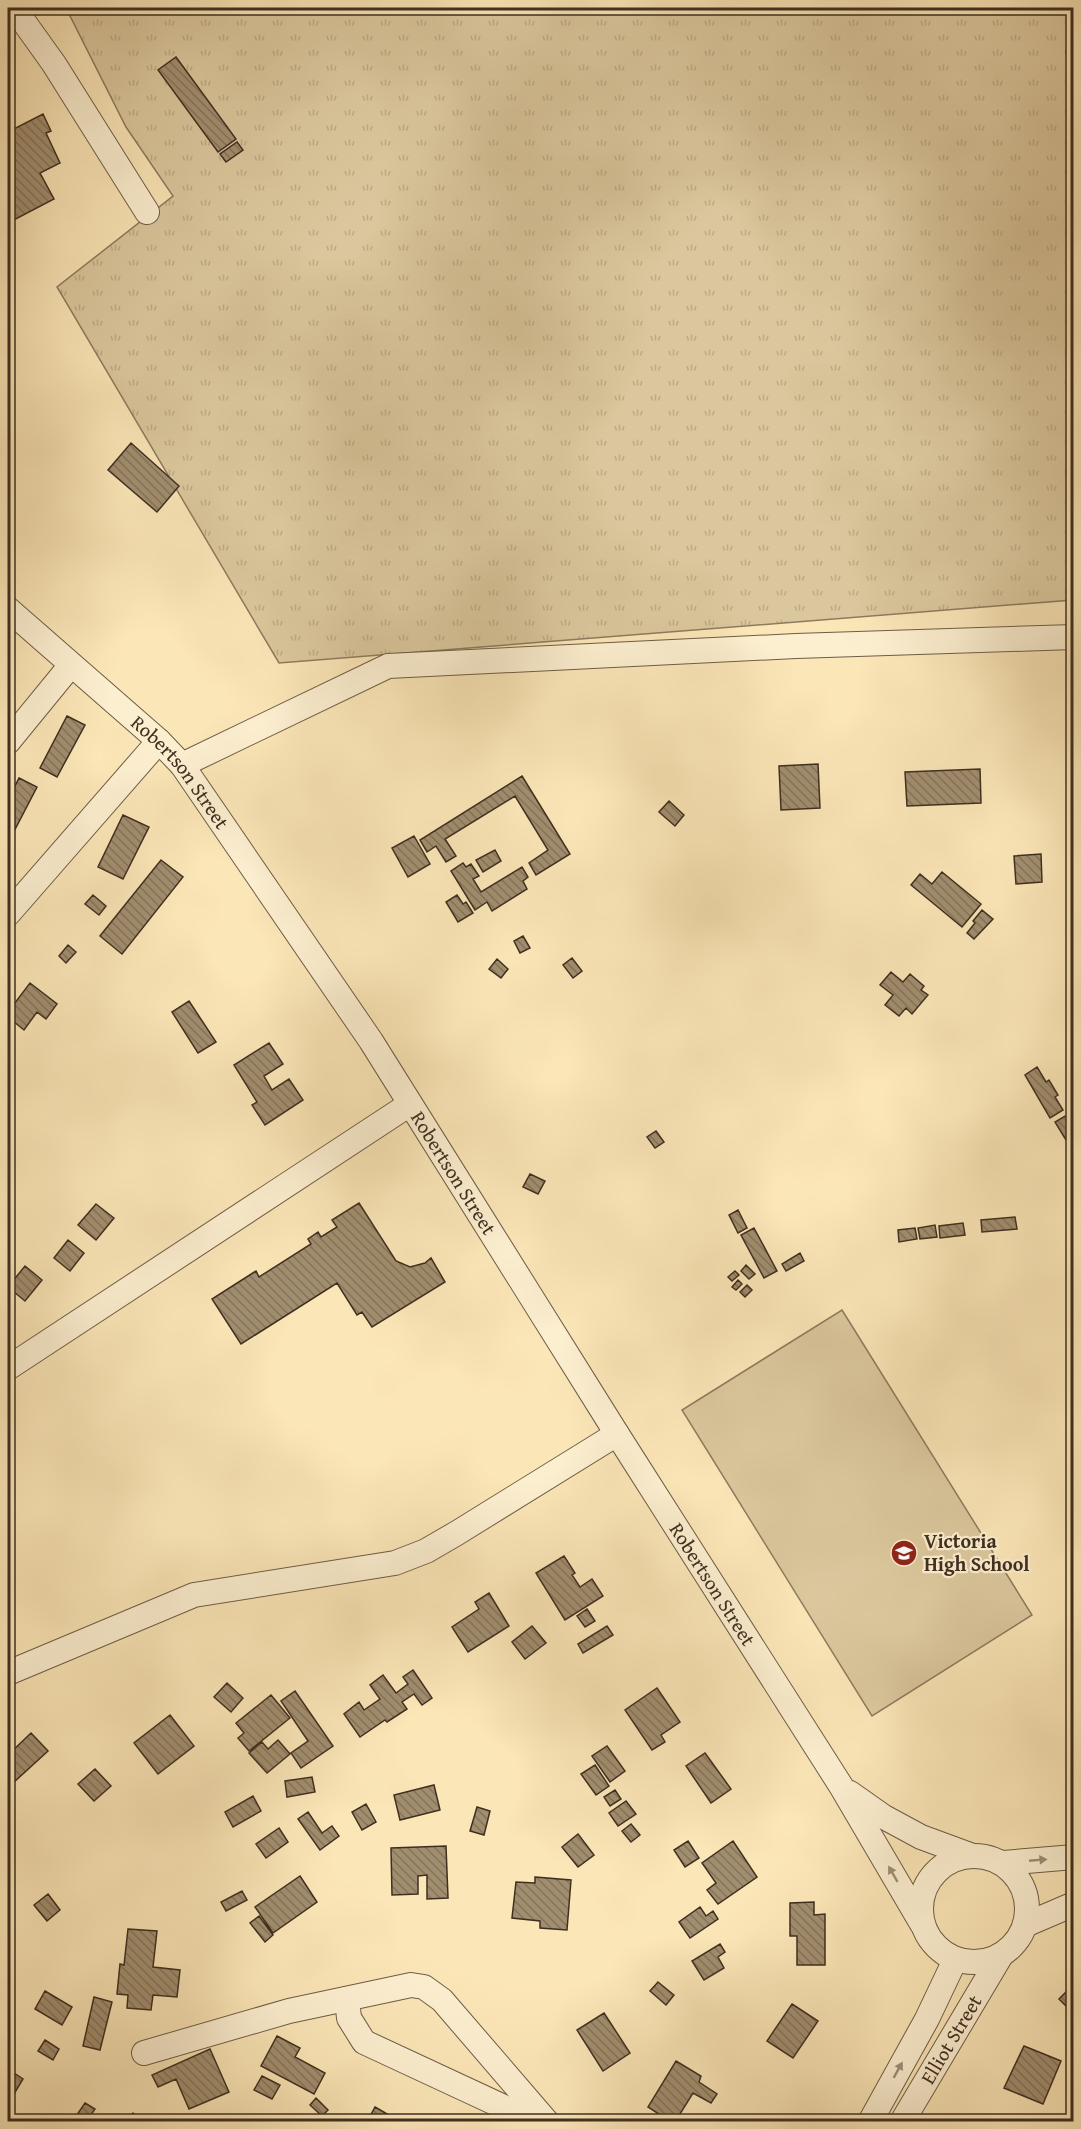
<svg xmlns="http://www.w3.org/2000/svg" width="1081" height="2129" font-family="'Gentium Book Plus',serif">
	<defs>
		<pattern id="grass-tufts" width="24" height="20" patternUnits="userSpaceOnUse" patternTransform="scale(1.5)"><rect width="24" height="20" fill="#dbc79d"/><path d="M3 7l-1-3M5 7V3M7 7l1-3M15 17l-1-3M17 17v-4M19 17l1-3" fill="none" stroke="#bdab87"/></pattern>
		<pattern id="building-back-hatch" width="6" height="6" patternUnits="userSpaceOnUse" patternTransform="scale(1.5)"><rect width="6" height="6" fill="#a18e6f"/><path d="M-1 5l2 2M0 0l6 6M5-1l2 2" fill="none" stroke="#85745b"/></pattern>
	</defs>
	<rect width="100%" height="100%" fill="#fbe6b7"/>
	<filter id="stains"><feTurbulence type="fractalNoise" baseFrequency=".00333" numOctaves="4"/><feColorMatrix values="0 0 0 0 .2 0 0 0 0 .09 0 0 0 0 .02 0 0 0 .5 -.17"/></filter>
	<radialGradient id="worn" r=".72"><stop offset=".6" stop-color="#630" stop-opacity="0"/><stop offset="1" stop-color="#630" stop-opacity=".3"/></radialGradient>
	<!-- grass -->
	<path fill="url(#grass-tufts)" stroke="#8d7b5e" stroke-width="1.5" d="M66 8H1073V600L279 663 57 287 173 196 126 127Z"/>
	<!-- garden -->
	<path fill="#dbc79d" stroke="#8d7b5e" stroke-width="1.5" d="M842 1310 1032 1615 872 1716 682 1410Z"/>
	<!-- building -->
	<path fill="url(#building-back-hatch)" stroke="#3f2f20" stroke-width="1.5" d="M176 57 236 139 218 152 158 70Z
		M43 114 51 131 46 133 60 163 40 173 54 199 8 223V132Z
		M237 142 243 150 226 162 220 154Z
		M131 443 179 486 157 512 108 470Z
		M67 716 85 725 57 777 40 768Z
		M818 764 820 808 781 810 779 766Z
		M980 769 981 803 907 806 905 772Z
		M522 776 570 854 536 875 529 863 548 850 515 796 445 839 456 856 446 862 436 846 427 852 420 840Z
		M19 778 37 787 10 839 8 838V800Z
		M669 801 684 815 675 826 659 812Z
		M123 815 149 827 123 879 98 867Z
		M414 836 430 864 408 877 392 848Z
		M495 850 501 861 483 872 476 860Z
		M1041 854 1042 882 1016 884 1014 856Z
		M161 860 183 877 122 954 100 936Z
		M463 863 466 867 471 864 479 876 473 879 481 892 522 867 528 877 523 881 527 889 492 911 487 902 475 910 451 871Z
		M942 872 981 904 962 927 911 885 920 874 932 884Z
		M93 895 106 906 99 915 85 904Z
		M457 895 463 904 466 902 473 913 458 922 446 902Z
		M982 910 993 919 974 939 967 933 975 923 973 921Z
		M523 936 530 948 520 953 514 941Z
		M68 945 76 952 66 963 59 956Z
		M572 958 582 971 573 978 563 965Z
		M497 959 508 969 501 978 489 969Z
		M891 972 903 982 910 974 924 986 921 990 928 995 912 1014 906 1008 899 1016 885 1005 893 995 880 985Z
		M30 983 57 1004 46 1019 37 1012 24 1030 8 1017V1012Z
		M189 1001 216 1042 198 1053 172 1012Z
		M269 1043 283 1064 264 1076 272 1090 289 1079 303 1100 265 1125 252 1105 257 1102 234 1065Z
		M1037 1067 1046 1082 1049 1080 1058 1095 1055 1097 1063 1110 1050 1118 1025 1075Z
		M1067 1115 1074 1126V1153L1055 1122Z
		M656 1131 664 1142 655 1148 647 1137Z
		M530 1174 545 1181 538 1194 523 1187Z
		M359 1203 396 1261 410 1267 425 1263 431 1258 445 1282 372 1327 362 1312 357 1315 337 1283 241 1344 212 1299 256 1271 259 1277 311 1244 308 1239 318 1232 321 1237 337 1227 332 1220Z
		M96 1204 114 1218 96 1240 78 1225Z
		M738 1210 747 1228 738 1233 729 1215Z
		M1015 1217 1017 1229 982 1232 981 1220Z
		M963 1223 965 1235 940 1238 939 1226Z
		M935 1225 937 1237 920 1239 918 1228Z
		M754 1228 777 1271 764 1278 741 1235Z
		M915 1228 917 1239 899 1242 898 1230Z
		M68 1240 84 1253 70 1271 54 1258Z
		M800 1253 804 1261 786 1271 782 1264Z
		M746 1265 755 1274 749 1279 741 1271Z
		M25 1266 42 1280 25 1301 8 1287Z
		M735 1271 739 1275 732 1281 728 1277Z
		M738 1280 742 1284 736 1290 732 1287Z
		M747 1285 752 1290 745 1297 740 1292Z
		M564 1556 575 1573 572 1575 580 1587 592 1579 603 1596 565 1620 536 1573Z
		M489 1593 509 1626 468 1652 452 1627 479 1609 475 1602Z
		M587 1609 595 1621 585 1627 577 1616Z
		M532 1626 546 1643 525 1659 512 1642Z
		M607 1626 613 1635 583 1653 578 1644Z
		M413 1670 432 1698 422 1705 414 1694 402 1702 407 1709 387 1722 385 1720 360 1737 344 1714 359 1702 364 1710 380 1699 370 1685 383 1675 396 1693 408 1684 403 1677Z
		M227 1683 243 1698 231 1712 214 1697Z
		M657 1688 680 1722 661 1735 665 1742 652 1750 625 1710Z
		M295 1691 333 1746 301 1768 291 1753 308 1741 281 1701Z
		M271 1695 290 1718 249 1751 238 1738 244 1733 236 1723Z
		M170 1715 194 1746 158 1774 134 1743Z
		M31 1733 48 1751 13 1783 8 1777V1755Z
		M278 1740 290 1754 267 1773 249 1753 262 1742 268 1749Z
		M607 1746 625 1771 610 1782 592 1756Z
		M705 1753 731 1789 711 1803 686 1766Z
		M595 1765 609 1786 596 1795 581 1774Z
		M95 1769 111 1786 94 1801 78 1784Z
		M312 1777 315 1792 287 1797 285 1781Z
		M434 1785 440 1810 400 1820 394 1795Z
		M615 1790 621 1799 610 1806 604 1797Z
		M253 1796 261 1811 233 1827 225 1812Z
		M626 1801 636 1814 618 1826 609 1813Z
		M366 1804 376 1822 362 1830 352 1812Z
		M477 1807 490 1811 484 1835 470 1831Z
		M308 1812 322 1833 332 1826 339 1836 320 1850 298 1819Z
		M631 1824 640 1835 631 1842 622 1831Z
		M279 1828 288 1842 266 1858 256 1844Z
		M578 1834 594 1855 578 1867 562 1847Z
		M688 1841 699 1858 685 1867 674 1850Z
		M733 1841 757 1877 718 1904 707 1890 716 1883 702 1863Z
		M446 1846 448 1898 427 1899V1875L418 1876V1894L392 1895 391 1848Z
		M300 1876 317 1902 273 1933 255 1907Z
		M535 1877 571 1880 567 1930 540 1928V1921L512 1918 516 1882 535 1883Z
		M242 1891 247 1900 226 1911 221 1902Z
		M48 1894 60 1910 47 1921 34 1905Z
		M814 1902V1915L825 1914V1965H797V1936H790V1903Z
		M700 1907 706 1916 713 1911 718 1919 690 1938 679 1922Z
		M259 1916 273 1935 265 1942 250 1923Z
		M128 1929 157 1931 153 1967 180 1970 177 1997 153 1995 151 2010 127 2008 128 1995 117 1994 120 1964 124 1965Z
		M720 1944 725 1952 718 1957 724 1968 704 1980 692 1961Z
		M658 1982 674 1995 666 2005 650 1991Z
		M1074 1984V2014L1059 1999Z
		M45 1991 72 2007 62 2025 35 2009Z
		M94 1997 112 2002 100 2050 83 2046Z
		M792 2004 818 2021 793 2058 767 2041Z
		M604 2013 630 2053 603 2071 577 2030Z
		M277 2036 300 2048 295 2057 325 2073 314 2094 261 2066Z
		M45 2040 59 2049 53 2060 38 2051Z
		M1024 2046 1061 2061 1043 2104 1004 2088Z
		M210 2049 229 2092 189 2109 176 2079 158 2087 152 2075Z
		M676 2061 701 2076 699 2082 717 2094 711 2103 693 2093 675 2122H671L648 2107Z
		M8 2069 23 2079 8 2104Z
		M262 2076 280 2085 272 2099 254 2090Z
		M316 2098 328 2110 322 2116 310 2105Z
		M85 2103 95 2109 86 2122H72Z
		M375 2107 401 2122H367Z
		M133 2113 144 2122H126Z"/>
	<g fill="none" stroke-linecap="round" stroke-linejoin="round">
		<defs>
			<g id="minor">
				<path d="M14 8 54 64 147 212"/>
				<path id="s1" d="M8 609 159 741 182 765 371 1041 617 1434 841 1786 922 1924"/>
				<path d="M8 742 71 665"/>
				<path d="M182 765 388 666 796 646 1074 637"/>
				<path d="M8 914 159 741"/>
				<path d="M8 1368 410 1104"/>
				<path d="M8 1673 194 1595 395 1563 426 1551 457 1533 617 1434"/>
				<path d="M850 1793 884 1817 921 1837 970 1855"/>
				<circle cx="974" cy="1909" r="53"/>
				<path d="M1003 1863 1074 1857"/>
				<path d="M1025 1925 1074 1904"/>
				<path d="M347 1999 349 2018 364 2042 536 2122"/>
				<path d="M144 2053 289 2011 411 1985 424 1987 442 2000 547 2122"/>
				<path d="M870 2122 927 2019 955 1960"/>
				<path id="s2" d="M902 2122 1000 1957"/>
			</g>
		</defs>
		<!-- minor casing -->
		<use href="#minor" stroke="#6e5d46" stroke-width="26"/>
		<!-- minor -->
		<use href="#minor" stroke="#fcefd0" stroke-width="24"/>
	</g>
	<!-- one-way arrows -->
	<defs><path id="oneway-solid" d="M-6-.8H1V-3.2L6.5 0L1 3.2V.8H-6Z" transform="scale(1.5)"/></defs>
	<g fill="#9e8f78">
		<use href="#oneway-solid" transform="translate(1038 1860) rotate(-5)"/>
		<use href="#oneway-solid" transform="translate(893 1874) rotate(-120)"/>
		<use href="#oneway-solid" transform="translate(898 2070) rotate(-61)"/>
	</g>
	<!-- icons -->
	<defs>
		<symbol id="school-disc" viewBox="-11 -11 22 22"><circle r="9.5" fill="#8f2418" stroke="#fcefd0"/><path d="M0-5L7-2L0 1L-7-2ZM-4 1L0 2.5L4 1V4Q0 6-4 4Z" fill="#fff"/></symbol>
	</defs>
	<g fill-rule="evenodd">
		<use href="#school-disc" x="889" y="1538" width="30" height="30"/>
	</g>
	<g text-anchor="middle" stroke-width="4.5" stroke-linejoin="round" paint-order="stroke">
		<!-- street labels -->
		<g font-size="20" fill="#3f2f20" stroke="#fcefd0">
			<text dy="7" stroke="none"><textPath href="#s1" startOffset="238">Robertson Street</textPath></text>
			<text dy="7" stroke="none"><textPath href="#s1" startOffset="724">Robertson Street</textPath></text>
			<text dy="7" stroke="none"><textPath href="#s1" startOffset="1210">Robertson Street</textPath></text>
			<text dy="7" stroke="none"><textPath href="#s2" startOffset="96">Elliot Street</textPath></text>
		</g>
		<!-- poi labels -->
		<g font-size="20" font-weight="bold" fill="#3f2f20" stroke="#fcefd0" text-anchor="start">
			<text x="924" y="1548">Victoria<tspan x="924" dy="23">High School</tspan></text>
		</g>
	</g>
	<!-- margin -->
	<rect width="1081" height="2129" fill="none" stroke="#fbe6b7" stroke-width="30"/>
	<rect x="9" y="9" width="1063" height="2111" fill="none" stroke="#3f2f20" stroke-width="3"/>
	<rect x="15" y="15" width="1051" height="2099" fill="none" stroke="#3f2f20" stroke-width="1.5"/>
	<rect width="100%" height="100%" filter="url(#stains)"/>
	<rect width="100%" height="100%" fill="url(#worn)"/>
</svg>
